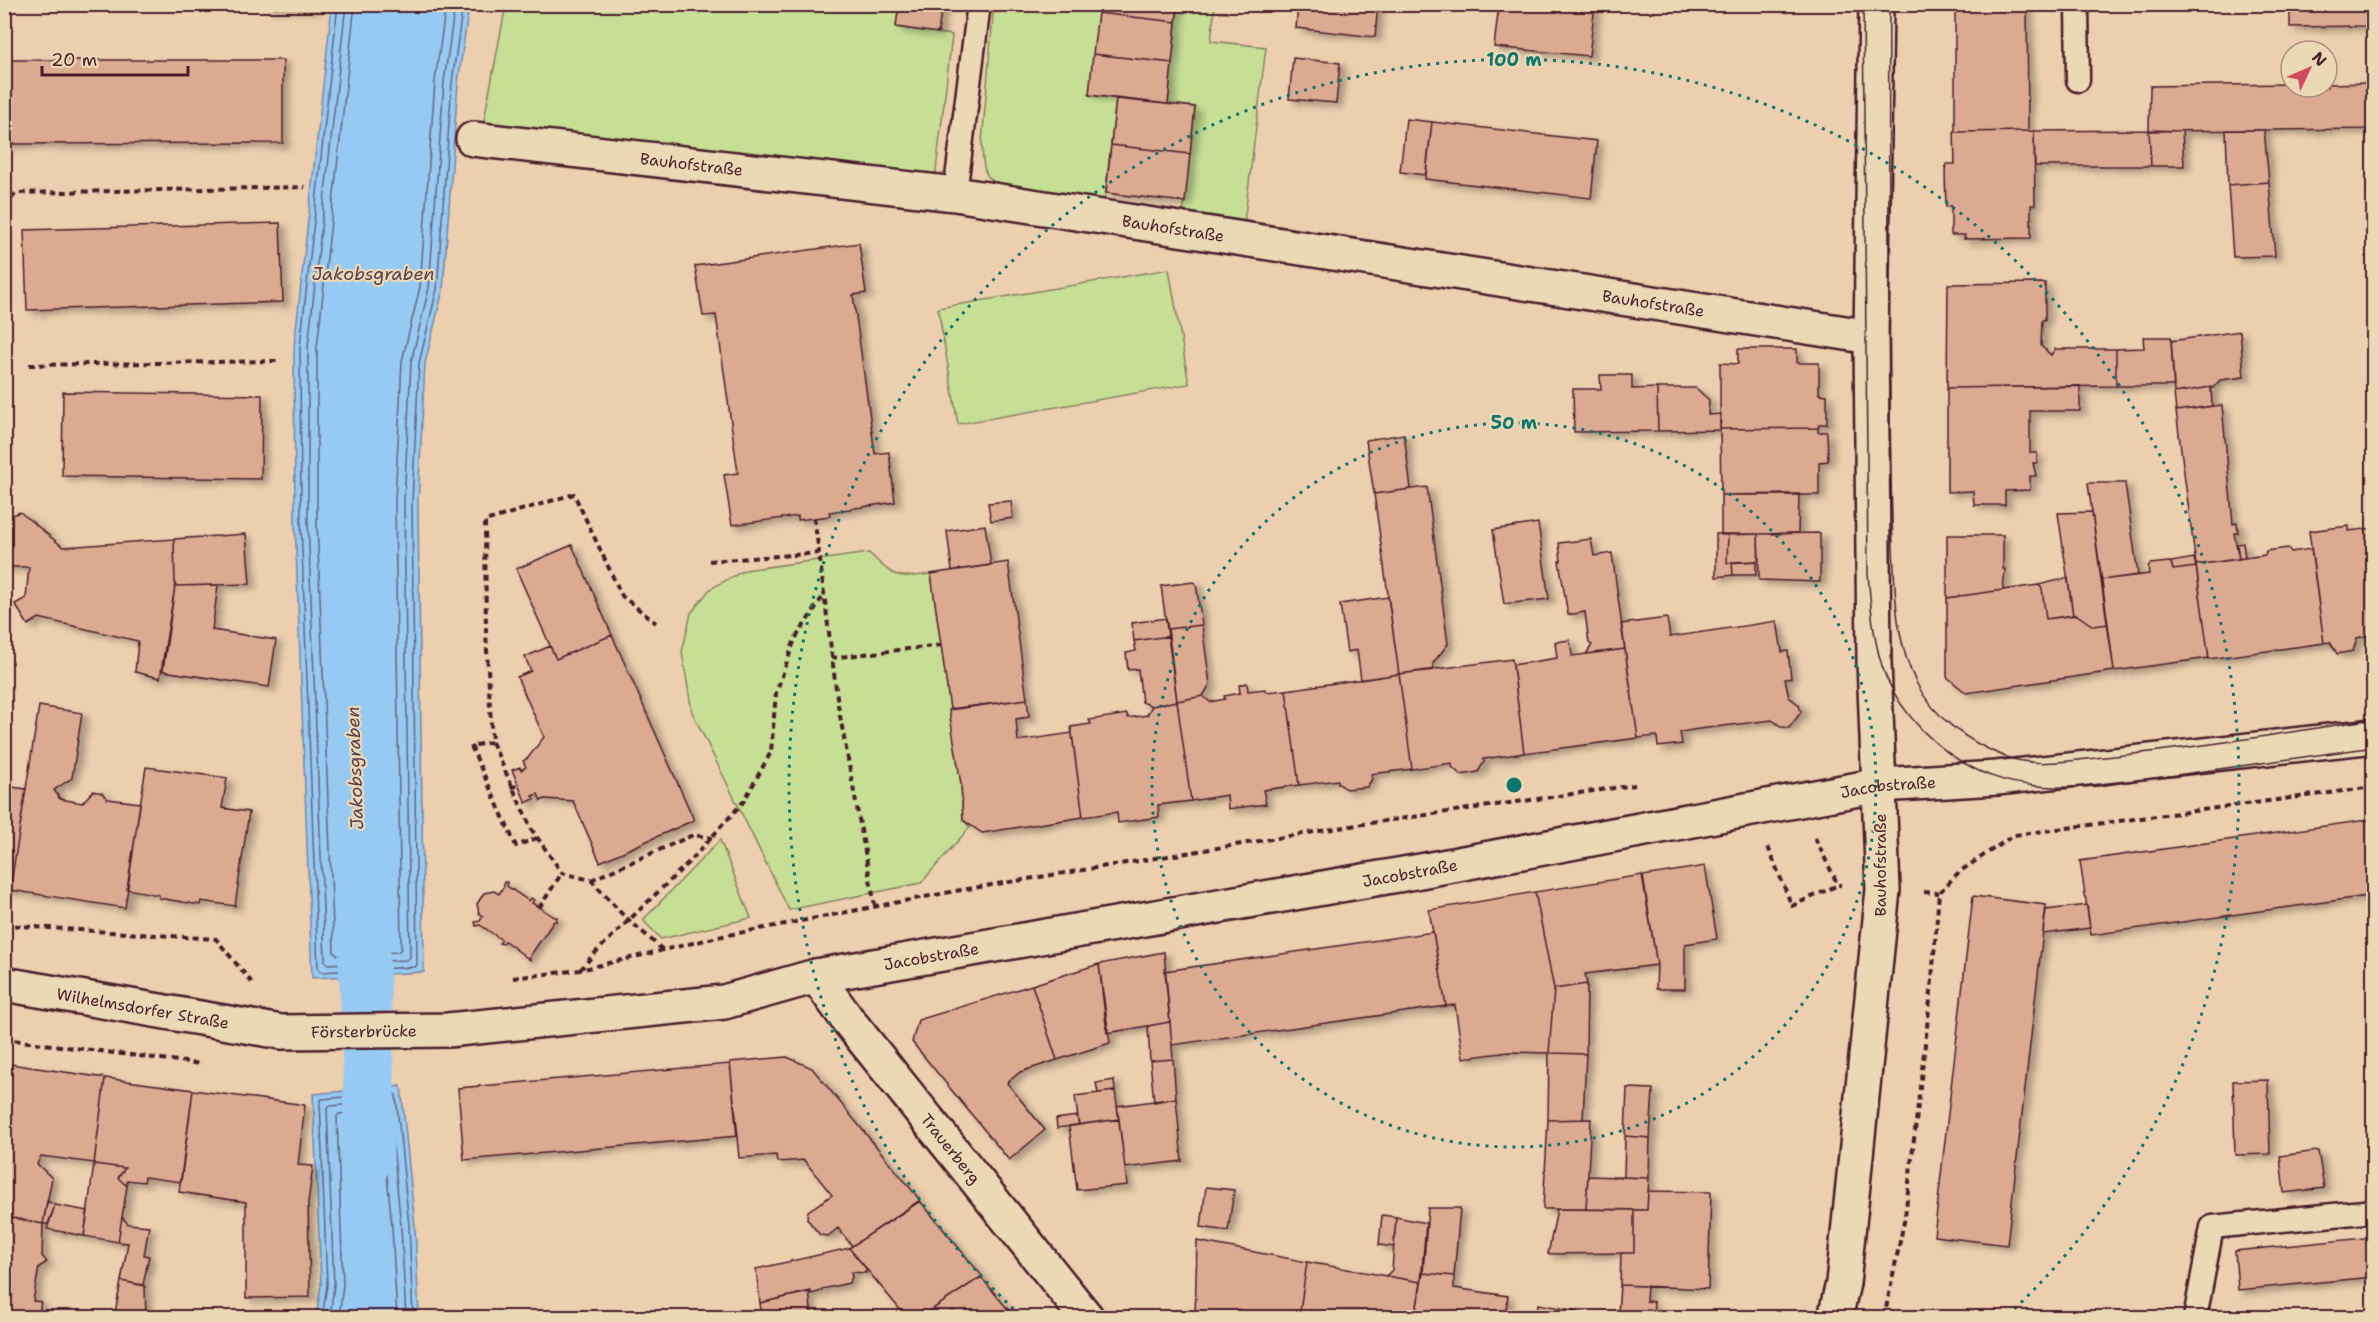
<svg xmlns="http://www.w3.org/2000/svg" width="2378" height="1322" font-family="'Shantell Sans',sans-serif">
	<defs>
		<filter id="shadow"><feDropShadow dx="6" dy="4" stdDeviation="3" flood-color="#0004"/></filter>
	</defs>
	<rect width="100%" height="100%" fill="#ebcfae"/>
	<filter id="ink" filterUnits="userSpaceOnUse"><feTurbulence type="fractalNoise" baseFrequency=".0167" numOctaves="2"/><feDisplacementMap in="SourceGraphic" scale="12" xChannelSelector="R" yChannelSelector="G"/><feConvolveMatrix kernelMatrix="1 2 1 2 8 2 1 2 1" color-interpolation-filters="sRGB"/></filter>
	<g filter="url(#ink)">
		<!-- green -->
		<path fill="#c6df95" stroke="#887f60" stroke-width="1.5" d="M506 5H899L896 27 952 35 935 179 483 125Z
			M994 5H1099L1089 95 1116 99 1104 204 1001 186C981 178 983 162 982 142Z
			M1178 5H1215L1211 41 1266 47 1244 223 1183 215 1195 107 1168 104Z
			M1169 269 1189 384 958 424 938 308Z
			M869 553C896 579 895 578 931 574L961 784 963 820 970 827 921 883 789 910 692 712 682 652 691 613 710 589 745 570Z
			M720 840 751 918 661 939 643 920Z"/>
		<!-- water -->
		<path fill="#96caf3" stroke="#7886a3" stroke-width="1.5" d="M332 5H469L458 83 443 290 425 363 418 502 424 972 312 978 295 522 294 347Z
			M401 1086 415 1226 419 1317H316L321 1285 313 1094Z"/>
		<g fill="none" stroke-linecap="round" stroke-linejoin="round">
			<!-- shore -->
			<path stroke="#68637b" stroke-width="1.5" d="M338 4 300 347 301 522 318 969 321 972 415 967 417 965 412 502 419 363 437 289 452 82 463 4
				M346 4 308 347V522L325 961 328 964 407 960 410 957 404 502 411 362 429 288 444 82 455 4
				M355 4 317 348V522L334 952 337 955 398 952 401 949 395 502 402 361 420 287 435 81 446 4
				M322 1318 327 1285 320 1101 322 1099 393 1093 396 1095 409 1226 413 1318
				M330 1318 334 1285 327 1108 330 1106 386 1101 389 1103 401 1227 406 1318
				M339 1318 343 1285 337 1116 339 1114 378 1110 381 1113 392 1227 397 1318"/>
			<!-- canal -->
			<path stroke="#96caf3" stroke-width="51" d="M362 907 369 1089 368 1158"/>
		</g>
		<!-- building -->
		<path fill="#dbaa91" stroke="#4a1f2b" stroke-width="1.5" filter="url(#shadow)" d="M267 4H317V8L267 7Z
			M899 4H942L938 33 896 27Z
			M1099 4H1178L1176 22 1098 13Z
			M1298 4H1378L1375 37 1296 28Z
			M1499 4H1595L1589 56 1494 47Z
			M1955 4H2027L2028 131 1955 132Z
			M2290 4H2366V26L2290 27Z
			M1098 13 1176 22 1172 63 1093 54Z
			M1093 54 1172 63 1168 104 1089 95Z
			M1293 58 1340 63 1336 103 1289 99Z
			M4 60H283V143L4 144Z
			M2374 83V129L2149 131 2150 86 2291 84V87H2327V84Z
			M1116 99 1195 107 1190 154 1111 145Z
			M1406 119 1432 122 1426 175 1400 172Z
			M1432 122 1597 141 1591 198 1425 179Z
			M2149 130 2151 166H2035L2034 131Z
			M2149 130 2182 131 2184 166H2151Z
			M2226 130H2264L2269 182 2228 185Z
			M2034 131 2035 205H2031V238L1964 239 1965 235H1951V206L1946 207 1945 171 1946 164H1955L1954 132Z
			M1111 145 1190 154 1185 202 1106 193Z
			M2269 182 2275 256 2233 257 2228 185Z
			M280 223 283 302 27 310 24 230Z
			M859 243 866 293 853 295 875 454 889 452 895 502 829 512 830 516 798 520V516L732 525 724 475 738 473 716 315 703 316 695 266Z
			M2045 283V320H2042L2041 346 2051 355 2055 349H2116V386L1947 388 1948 284Z
			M2240 331 2244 377 2220 380 2211 390V387L2174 393 2171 341Z
			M2143 337H2171L2174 386H2116V349L2144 348Z
			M1738 349H1797V363H1819V394L1827 395V424H1819L1818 428 1720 429V363L1738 364Z
			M1600 375H1632V389L1657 388 1658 431 1574 432 1573 389H1601Z
			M2080 386V411H2030V453H2037V463H2033L2036 476H2030V490L2005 491V505H1974L1973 491 1947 492V388Z
			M2211 387 2212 406 2176 411 2174 393Z
			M1657 388H1696L1709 400 1708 415 1721 414 1720 430 1658 431Z
			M63 392 262 395 261 479 62 476Z
			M2222 405 2233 524 2237 523 2238 533H2234L2239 559 2196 565 2176 411Z
			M1818 428V432H1827L1828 461 1819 462V495H1721L1720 429Z
			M1404 434 1411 489 1374 494 1366 440Z
			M2088 483H2125L2138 575 2101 580Z
			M1427 487 1448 644 1433 663 1434 670 1399 674 1374 494Z
			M1799 494 1798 533 1721 535V495Z
			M1011 501 1013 518 991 521 988 503Z
			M20 512 63 547 174 539 175 586 160 678 135 672 138 641 39 618 28 625 15 604 26 598 29 567H4V518Z
			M2092 512 2108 624 2093 626 2077 615H2073L2058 513Z
			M1538 523 1549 599 1504 604 1493 530Z
			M985 525 991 565 952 571 947 531Z
			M2349 526V531L2374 528V634L2357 638 2353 651 2337 654 2330 642 2324 643 2309 531Z
			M1820 533V582L1759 580 1758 534Z
			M246 534 250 584 175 586 174 539Z
			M1716 534H1728L1727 563 1732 562 1733 575 1716 577Z
			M1728 534H1758L1759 561 1727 563Z
			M1947 535H2003V569H2005L2003 590 1947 598Z
			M1591 539 1594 556 1612 553 1625 649 1586 654 1592 645 1589 643 1585 612 1568 615 1559 561H1561L1559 543Z
			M2243 543 2245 558 2239 559 2237 544Z
			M572 545 612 635 556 659 516 569Z
			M2288 548 2291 552 2311 549 2324 643 2209 659 2196 565 2265 555 2266 551Z
			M2194 558 2196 567 2173 570 2171 562Z
			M1756 561V575H1733L1732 562Z
			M1008 562 1027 699 950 709 931 574Z
			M2169 562 2171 563 2173 570 2196 567 2209 658 2114 671 2101 580 2149 574 2148 567 2150 564Z
			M2068 578 2073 615 2046 619 2042 588 2038 585Z
			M1194 582 1196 584 1202 625 1167 629 1161 586Z
			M218 585 212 630 276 640 269 687 163 671 175 586Z
			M2038 585 2042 588 2046 619 2077 615 2093 626 2108 624 2114 671 1966 693 1947 677V598Z
			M1388 597 1399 674 1361 680 1357 650 1347 652 1340 604Z
			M1166 618 1169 636 1134 641 1132 623Z
			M1667 618 1670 637 1777 621 1782 652 1788 651 1791 678 1785 679 1789 697 1799 705 1801 712 1789 728 1782 727 1772 720 1699 729 1680 732 1682 744 1658 747 1657 736 1638 738 1621 624Z
			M1202 625 1210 684 1203 696 1177 701 1167 629Z
			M612 635 694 820 600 862 573 801 545 799 541 801 538 794 532 796 534 799 526 803 512 770 520 767 521 770 526 767 523 761 528 758 544 737 517 677 531 671 525 657 550 646 556 659Z
			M1169 636 1177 701 1152 706 1142 702 1138 669 1128 670 1126 653 1136 651 1134 641Z
			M1570 640 1572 656 1625 649 1638 738 1524 753 1513 665 1557 658 1555 642Z
			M1512 659 1524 753 1483 759 1484 762 1478 772 1461 775 1452 767V763L1412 769 1399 674Z
			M1399 674 1412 769 1371 774 1372 779 1367 787 1346 789 1338 783V780L1299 785 1286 690Z
			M1247 683 1248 691 1265 689 1266 692 1286 690 1299 785 1263 790 1266 804 1228 809 1227 795 1191 801 1177 701 1203 696 1210 702 1225 699 1224 696 1240 693 1239 685Z
			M1027 699 1029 717 1016 719 1018 741 1072 733 1083 817 982 833 963 820 961 784 949 710Z
			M1177 701 1191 801 1158 805 1159 817 1118 823 1117 812 1083 817 1071 727 1091 724 1089 720 1127 714 1128 718 1147 715 1152 706Z
			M39 706 82 713 72 778 54 790 60 799 82 803 93 791 102 793 108 799 140 803 125 908 10 890Z
			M146 767 227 778 222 808 249 812 235 906 201 901 200 905 159 898V895L127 889Z
			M4 786 26 789 10 890 4 889Z
			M2374 819V895L2091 935 2080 861Z
			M1705 866 1717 939 1685 944V989H1656L1657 965 1643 876Z
			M1642 875 1657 965 1585 974 1587 984 1554 989 1535 892Z
			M504 882H507V886L529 901 531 898 534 900 532 903 554 917H557V921H554L530 956V960L505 941 503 944 499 943 502 940 480 925 476 926 475 922 480 921 483 916 479 913 477 904 484 893 494 891 499 894 504 886Z
			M1535 892 1554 989 1549 1053 1509 1052 1463 1058 1455 1005 1446 1006 1429 910Z
			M1973 896 2046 905 2007 1245 1934 1236Z
			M2087 905 2090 928 2043 934 2046 910Z
			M1433 932 1446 1006 1172 1045 1165 971Z
			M1164 952 1170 1022 1107 1033 1099 964Z
			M1099 964 1110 1043 1057 1060 1032 985Z
			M1587 984 1586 1054 1549 1053 1554 989Z
			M1032 985 1057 1060 1020 1072 1007 1083 1045 1130 1009 1160 912 1042 918 1020Z
			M1170 1022 1173 1059 1150 1061 1148 1026Z
			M1549 1053 1586 1054 1583 1119 1548 1120Z
			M787 1057 812 1068 920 1200 852 1246 838 1228 828 1236 820 1235 807 1219 808 1211 832 1195 804 1160 777 1162 776 1155 739 1158 730 1062Z
			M1173 1059 1176 1098 1154 1102 1150 1061Z
			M10 1064 105 1078 94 1163 41 1156 37 1164 52 1178 43 1224 4 1216V1068Z
			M730 1064 738 1136 464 1160 458 1088Z
			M105 1078 193 1090 181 1182 145 1177 144 1182 127 1180V1186L118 1178 125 1168 94 1164Z
			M1114 1080 1115 1091 1098 1093 1096 1083Z
			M2268 1080 2270 1154 2235 1155 2233 1081Z
			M1627 1088 1653 1089 1650 1138 1625 1136Z
			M193 1090 305 1105 298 1165 313 1166 308 1202 310 1297 246 1298V1202L179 1192Z
			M1115 1091 1119 1119 1079 1125 1075 1096Z
			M1176 1098 1182 1161 1125 1168 1117 1106Z
			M1077 1116 1079 1125 1057 1128 1056 1119Z
			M1119 1119 1127 1185 1077 1190 1069 1126Z
			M1591 1119 1586 1209H1543L1548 1120Z
			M1625 1136 1650 1138 1649 1178 1624 1177Z
			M2318 1151 2324 1188 2284 1193 2280 1156Z
			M94 1164 125 1168 118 1178 127 1186 118 1242 84 1236Z
			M1588 1176 1649 1178 1647 1210 1586 1209Z
			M1206 1187 1234 1190 1228 1231 1201 1227Z
			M1648 1191 1711 1192 1708 1289 1620 1285 1621 1253H1634V1210H1647Z
			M47 1201 55 1205 48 1224H43Z
			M920 1201 982 1276 919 1318H907L849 1248Z
			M55 1205 88 1211 84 1236 47 1229Z
			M1428 1208H1460L1454 1276 1423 1273Z
			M1557 1209 1634 1210V1253L1548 1254Z
			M1382 1215 1396 1217 1394 1247 1379 1245Z
			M4 1216 43 1224 42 1256 47 1262 39 1267 33 1301 41 1302 39 1313 31 1311 30 1318H4Z
			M122 1217 128 1224 149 1226 144 1255 149 1256 143 1285 121 1281 128 1243 118 1242Z
			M1396 1217 1426 1223 1421 1282 1386 1276 1392 1270Z
			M2374 1237V1277L2238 1290 2235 1251Z
			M1197 1241 1307 1262 1299 1318H1195Z
			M849 1248 866 1268V1273L851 1272 852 1277 849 1283 822 1289V1291L811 1294V1291L760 1303 756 1269Z
			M1307 1262 1421 1282 1415 1318H1299Z
			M1423 1273 1454 1276V1288L1508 1296 1505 1318H1415Z
			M981 1277 1015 1318H919Z
			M121 1281 145 1286 146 1318H114Z
			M1620 1285 1647 1286 1646 1301 1654 1302 1653 1314 1646 1313 1640 1317 1618 1315Z
			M809 1292 812 1318H762L760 1303Z
			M1538 1304 1616 1318H1535Z"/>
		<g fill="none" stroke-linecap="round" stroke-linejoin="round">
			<defs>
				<path id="service" d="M2077 4 2078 80
					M955 194 979 4
					M2195 1318 2212 1227 2374 1211"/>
				<g id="minor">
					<path id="s1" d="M473 139 955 194 1871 337"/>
					<path id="s2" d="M816 976 847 1019 1087 1318"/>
				</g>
				<g id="tertiary">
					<path id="s3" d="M4 984 281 1032 448 1030 724 1002 816 976 1415 872 1880 785 1997 778 2374 736"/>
					<path d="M1835 1318 1843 1283 1883 890 1874 662 1871 337 1876 4"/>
				</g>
			</defs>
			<!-- service casing -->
			<use href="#service" stroke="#4a1f2b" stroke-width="27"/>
			<!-- minor casing -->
			<use href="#minor" stroke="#4a1f2b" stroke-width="38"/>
			<!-- tertiary casing -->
			<use href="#tertiary" stroke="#4a1f2b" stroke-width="38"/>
			<!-- path -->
			<path stroke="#4a1f2b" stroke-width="4" stroke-dasharray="6 4.5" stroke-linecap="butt" d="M4 205 9 202 16 193 305 187
				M29 365 278 361
				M814 518 819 552
				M709 561 819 553 838 705 875 906
				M831 658 941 645
				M492 742 532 830 562 873 591 880 621 913 663 950
				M511 788 519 785
				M537 838 516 846 471 746 492 742 486 633 485 521 574 494 622 596 656 623
				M1815 838 1838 885H1841
				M1768 847 1792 906 1838 885
				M591 880 693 835 712 838
				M1924 892 1939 893
				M539 908 562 873
				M4 925 216 939 253 984
				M580 970 595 953 692 859 744 801 771 752 776 693 795 639 822 598
				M513 978 580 970 718 937 961 890 1357 825 1635 785
				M4 1039 202 1064
				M1884 1318 1905 1217 1931 992 1939 893 1959 872 2014 835 2374 787"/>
			<!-- service -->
			<use href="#service" stroke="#ebd9b6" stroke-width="22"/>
			<!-- minor -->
			<use href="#minor" stroke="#ebd9b6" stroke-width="33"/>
			<!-- tertiary -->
			<use href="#tertiary" stroke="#ebd9b6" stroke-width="33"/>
			<!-- tram -->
			<path stroke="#4a1f2b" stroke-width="1.5" d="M1863 4 1868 573C1871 608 1873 644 1886 677 1895 698 1907 714 1922 730 1975 784 2028 791 2099 786L2374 747
				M1889 4C1888 142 1889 279 1890 417 1891 460 1891 503 1893 546 1895 592 1895 642 1917 684 1935 719 1970 743 2006 757 2037 768 2074 760 2105 757 2195 748 2284 733 2374 719"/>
		</g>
	</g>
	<!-- distance rings -->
	<g fill="none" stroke="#0f766e" stroke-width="3" stroke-dasharray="3 6">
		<circle cx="1514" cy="785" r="362"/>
		<path d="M1020 1315A725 725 0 1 1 2008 1315"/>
	</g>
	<g text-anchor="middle" stroke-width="4.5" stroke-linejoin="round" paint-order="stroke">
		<!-- street labels -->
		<g font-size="16" fill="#4a1f2b" stroke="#ebd9b6">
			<text dy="6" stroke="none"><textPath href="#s1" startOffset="220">Bauhofstraße</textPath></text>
			<text dy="6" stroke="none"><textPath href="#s1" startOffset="706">Bauhofstraße</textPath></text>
			<text dy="6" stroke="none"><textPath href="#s1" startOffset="1192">Bauhofstraße</textPath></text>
			<text dy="6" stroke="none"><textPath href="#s3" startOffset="1910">Jacobstraße</textPath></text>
			<text transform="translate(1880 865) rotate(-90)" y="6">Bauhofstraße</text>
			<text dy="6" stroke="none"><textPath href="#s3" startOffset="1424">Jacobstraße</textPath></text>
			<text dy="6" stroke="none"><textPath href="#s3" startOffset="938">Jacobstraße</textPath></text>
			<text dy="6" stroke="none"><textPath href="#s3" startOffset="141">Wilhelmsdorfer Straße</textPath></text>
			<text dy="6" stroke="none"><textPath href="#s3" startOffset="364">Försterbrücke</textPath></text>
			<text dy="6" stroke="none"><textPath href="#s2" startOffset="219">Trauerberg</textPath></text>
		</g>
		<!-- water labels -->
		<g font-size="18" font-style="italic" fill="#594153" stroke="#ebd9b6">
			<text x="373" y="280">Jakobsgraben</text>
			<text transform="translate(355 768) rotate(-92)" y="6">Jakobsgraben</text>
		</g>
	</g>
	<circle cx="1514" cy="785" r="9" fill="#0f766e" stroke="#ebd9b6" stroke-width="3"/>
	<g font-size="18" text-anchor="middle" font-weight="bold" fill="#0f766e" stroke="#ebd9b6" stroke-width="4.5" stroke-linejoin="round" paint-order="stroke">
		<text x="1514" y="66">100 m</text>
		<text x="1514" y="429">50 m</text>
	</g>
	<!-- margin -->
	<rect width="2378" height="1322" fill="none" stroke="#ebd9b6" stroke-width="24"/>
	<rect x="12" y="12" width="2354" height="1298" fill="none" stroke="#4a1f2b" stroke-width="2" filter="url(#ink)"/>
	<!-- north arrow -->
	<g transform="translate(2309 69) rotate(46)"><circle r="28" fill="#ebd9b6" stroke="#ab8f7e" stroke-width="1.5"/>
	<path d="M0-4.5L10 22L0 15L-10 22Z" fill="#d1495b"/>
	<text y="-9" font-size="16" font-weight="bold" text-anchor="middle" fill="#4a1f2b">N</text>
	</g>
	<!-- scale -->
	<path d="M42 66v9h146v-9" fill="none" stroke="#4a1f2b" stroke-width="3"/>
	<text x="51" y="66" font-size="18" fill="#4a1f2b" stroke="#ebd9b6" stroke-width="4.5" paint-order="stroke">20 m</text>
</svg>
